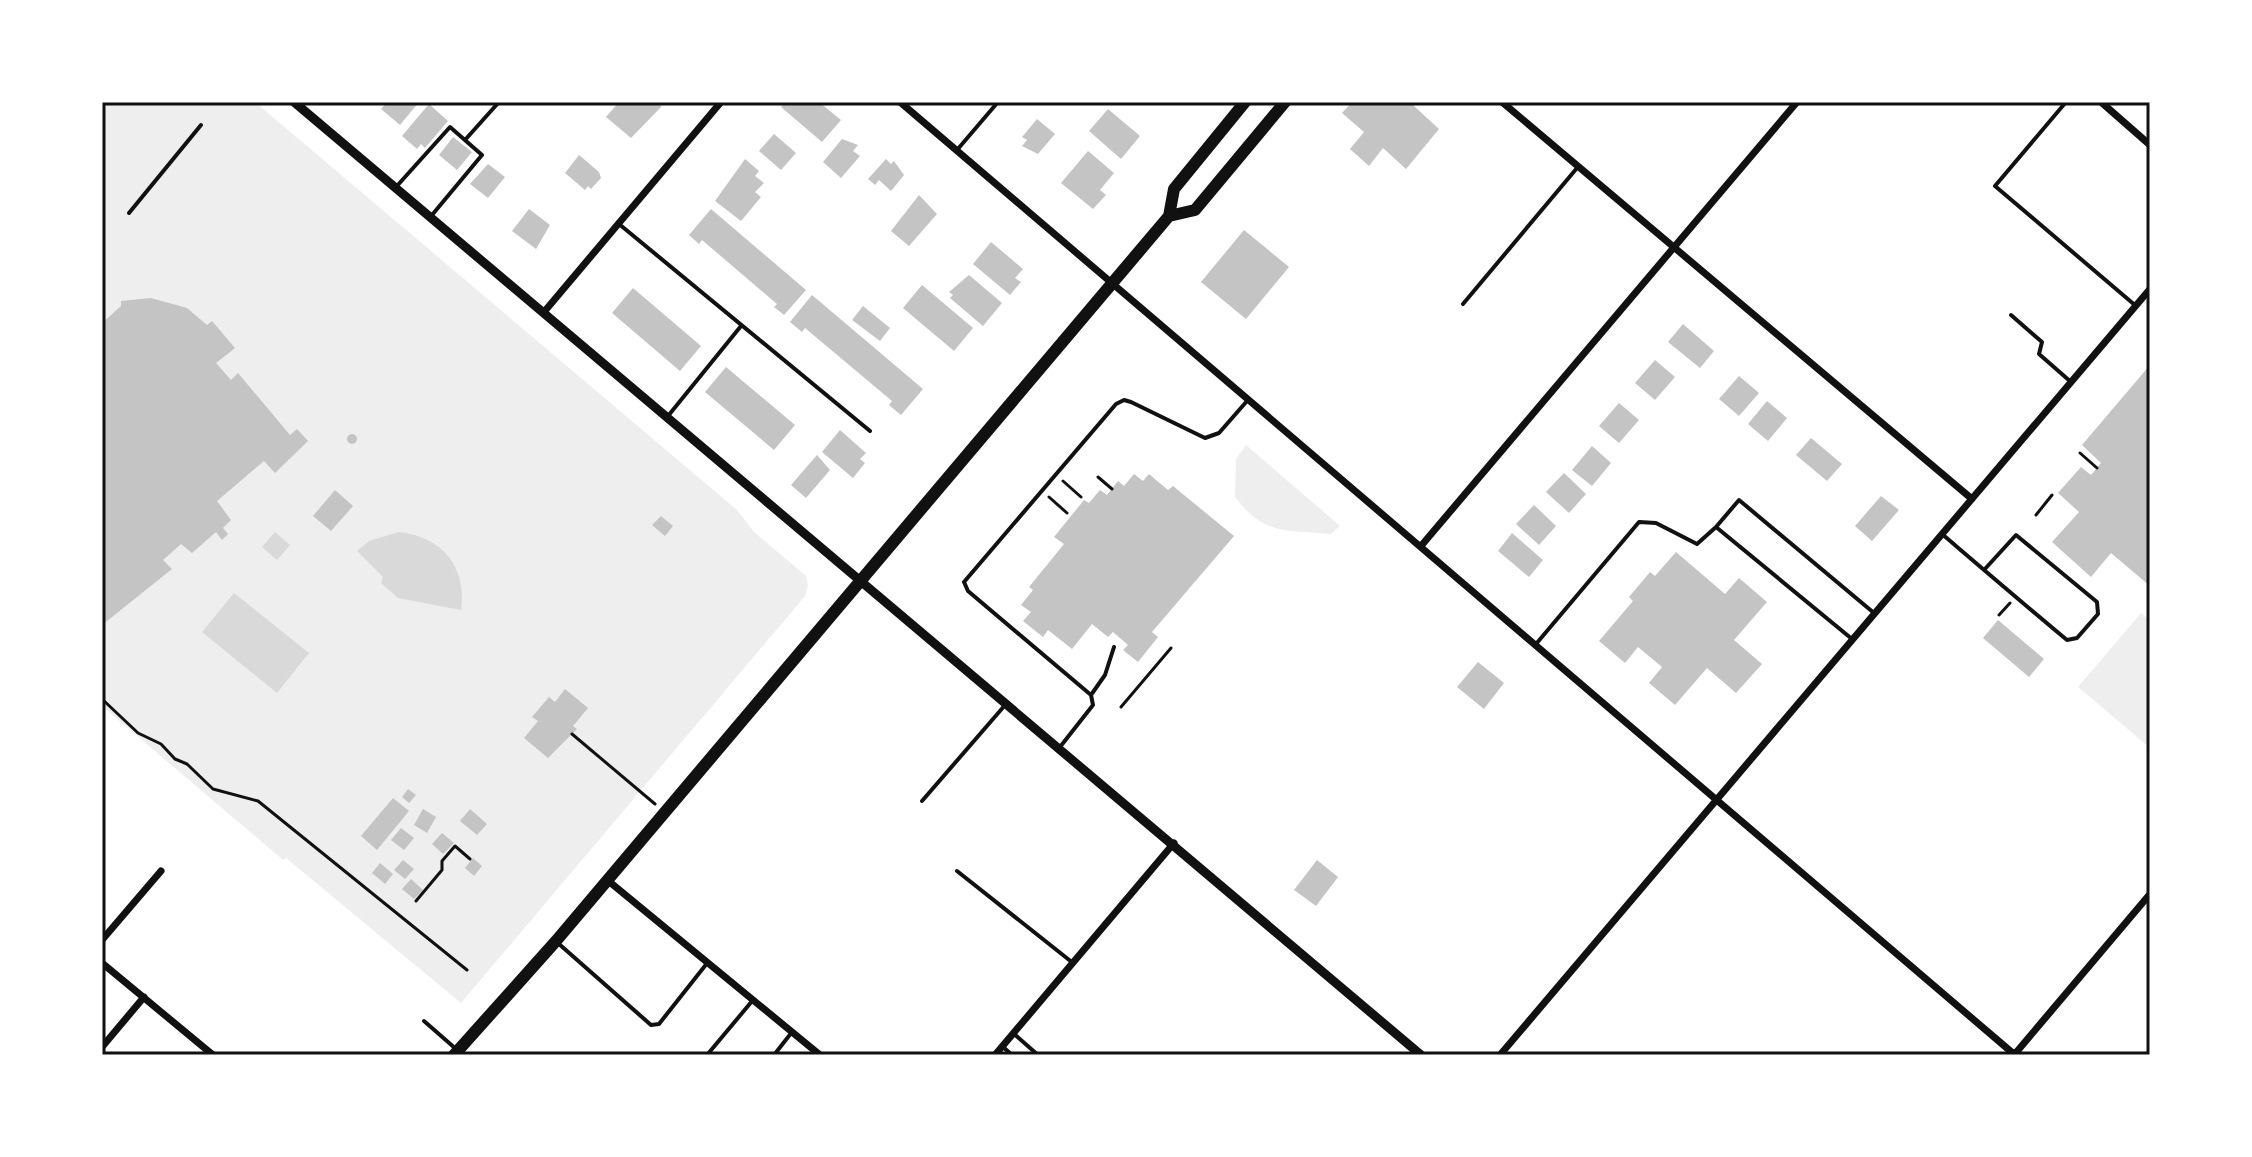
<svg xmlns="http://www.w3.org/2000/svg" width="2252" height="1157" font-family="'Fira Sans',sans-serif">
	<rect width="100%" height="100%" fill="#fff"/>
	<!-- green -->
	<path fill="#eee" d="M102 102H255L737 510 754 532 806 576 808 585 805 596 461 1003 286 858 283 860 102 706Z
		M1246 445 1340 526 1331 534C1284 529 1265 536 1235 497L1236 459Z
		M2141 613 2150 621V748L2078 687Z"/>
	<!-- water -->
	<path fill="#d9d9d9" d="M275 532 290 545 277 560 262 547Z
		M399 532C442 537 467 566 461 610L398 598 381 583 383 577 357 551 369 541Z
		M234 593 309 653 277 693 202 632Z"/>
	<!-- building -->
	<path fill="#c4c4c4" d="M387 102H419L400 125 381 109Z
		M619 102H660L661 107 631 138 606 117Z
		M786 102H819L841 120 822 142 781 107Z
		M1352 102H1417L1414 106 1439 129 1406 169 1383 148 1369 166 1350 149 1364 132 1342 113Z
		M429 104 448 121 425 148 421 144 417 149 402 136Z
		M1108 109 1140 136 1121 159 1089 131Z
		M1037 119 1055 134 1038 154 1022 146 1027 140 1022 137Z
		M774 134 796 153 781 170 759 151Z
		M453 137 472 152 457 170 439 155Z
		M842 139 858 145 853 151 860 156 841 178 823 162Z
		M1088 151 1114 173 1100 190 1106 195 1093 209 1061 183Z
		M579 155 599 172 601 178 591 189 588 186 585 190 565 173Z
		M745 159 759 171 755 176 764 183 755 192 761 197 741 221 715 201Z
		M886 159 891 164 894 161 904 175 891 191 879 180 875 185 868 179Z
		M488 164 505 177 488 198 470 184Z
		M919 195 937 214 909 246 891 231Z
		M529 209 550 225 536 249 512 231Z
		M711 209 806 290 784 315 774 307 777 304 702 240 699 244 689 235Z
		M1244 230 1289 267 1246 319 1201 282Z
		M991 242 1023 269 1015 278 1021 282 1010 295 973 264Z
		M969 275 1002 303 983 326 950 298 953 295 949 292Z
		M922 285 973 328 954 351 903 308Z
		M633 288 701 346 680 371 612 313Z
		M812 295 923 389 901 415 889 405 892 401 805 328 802 332 790 322Z
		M151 298 187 308 207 325 212 321 235 348 216 363 231 380 238 373 290 435 297 429 308 441 275 473 264 461 217 501 231 520 223 528 228 534 222 540 216 532 192 553 181 544 163 560 172 569 102 625V323L121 306V301Z
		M863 306 890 328 880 341 852 320Z
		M1683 324 1714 351 1700 368 1668 342Z
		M1655 360 1675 377 1655 400 1635 383Z
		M2150 365V586L2111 553 2091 577 2052 542 2079 512 2058 493 2081 467 2091 475 2101 463 2082 445Z
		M726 367 795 425 774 450 705 392Z
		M1739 376 1759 393 1739 416 1719 399Z
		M1767 401 1787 418 1768 441 1748 424Z
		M1619 403 1639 420 1619 443 1599 426Z
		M840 430 866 453 860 459 865 463 853 478 822 452Z
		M347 439a5 5 0 1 1 10 0a5 5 0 1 1-10 0Z
		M1811 438 1842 464 1827 481 1796 455Z
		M1592 446 1611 463 1592 486 1572 470Z
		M817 455 830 470 806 498 791 485Z
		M1564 473 1586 494 1569 513 1546 492Z
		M1134 474 1143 481 1149 474 1168 490 1173 486 1234 536 1152 632 1158 637 1138 662 1123 650 1128 645 1113 632 1108 637 1092 624 1072 649 1048 630 1043 637 1023 621 1031 612 1021 605 1033 590 1029 587 1064 544 1054 537 1084 500 1089 503 1100 490 1107 495 1118 481 1124 486Z
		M335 490 353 506 331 531 313 516Z
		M1881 496 1899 510 1872 541 1855 526Z
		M1534 505 1556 526 1539 545 1516 524Z
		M661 516 673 526 665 536 652 525Z
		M1512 533 1543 560 1529 577 1498 551Z
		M1676 552 1725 594 1739 578 1767 602 1734 640 1762 664 1736 693 1707 668 1675 705 1649 683 1662 667 1638 647 1625 663 1599 641 1633 601 1629 597 1650 572 1655 576Z
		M1998 620 2044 659 2029 677 1983 638Z
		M1478 662 1504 683 1484 709 1457 687Z
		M565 689 588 708 573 726 577 729 548 758 524 738 538 721 532 717 549 697 555 702Z
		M408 789 416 795 409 803 402 797Z
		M393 798 409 811 377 850 361 836Z
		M423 809 436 817 427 833 414 825Z
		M470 809 487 824 477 835 460 821Z
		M401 828 414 838 404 850 391 840Z
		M442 833 454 843 443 854 432 844Z
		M473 858 482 866 474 876 465 868Z
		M403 860 414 869 405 879 394 870Z
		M1317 860 1338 877 1316 906 1294 890Z
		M380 863 393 874 385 884 372 873Z
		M411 879 423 890 414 899 402 889Z"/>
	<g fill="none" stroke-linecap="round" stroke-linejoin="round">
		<!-- path -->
		<path stroke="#111" stroke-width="3" d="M2080 453 2097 468
			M1098 477 1112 489
			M1063 481 1081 497
			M1049 497 1067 513
			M2036 515 2052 495
			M1999 615 2010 603
			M102 699 138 733 161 744 175 759 187 764 213 789 258 801 467 970
			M1121 707 1171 648
			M572 734 655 804
			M416 901 442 870V861L455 846 470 859"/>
		<!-- service -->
		<path stroke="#111" stroke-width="4" d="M2066 102 1995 186 2136 306
			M465 140 499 102
			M957 150 998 102
			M396 187 450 127 482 155 432 215
			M129 213 201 125
			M619 224 870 431
			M1463 304 1577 168
			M2011 315 2042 342 2039 354 2071 382
			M668 416 741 326
			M1942 534C1983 569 2025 605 2067 640L2077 638 2098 614 2097 602 2016 535 1984 570
			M1852 639 1716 527 1739 500 1874 613
			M1536 644 1639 522 1656 523 1697 544 1716 527
			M1091 695 1105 675 1114 647
			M1060 747 1093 705 1091 695 968 591 964 582 1116 404 1124 400 1131 402 1205 438 1219 433 1247 401
			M922 801 1006 704
			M957 871 1073 963
			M559 944 651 1025 659 1024 708 962
			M424 1021 456 1049
			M1013 1033 1038 1055
			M1002 1046 1012 1055
			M707 1055 753 1000
			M774 1055 792 1032"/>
		<!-- minor -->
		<path stroke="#111" stroke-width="7" d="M900 102 2015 1055
			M1502 102 1972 499
			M2101 102 2150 145
			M544 312 721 102
			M1421 546 1797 102
			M606 879 820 1055
			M102 940 161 871
			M102 963 213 1055
			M102 1047 144 997
			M995 1055 1174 843
			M1500 1055 2150 289
			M2014 1055 2150 894"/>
		<!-- tertiary -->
		<path stroke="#111" stroke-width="9" d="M294 102 1421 1055"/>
		<!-- primary -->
		<path stroke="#111" stroke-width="12" d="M1169 216 1195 210 1285 102
			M454 1055 556 941 1169 216 1174 189 1245 102"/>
	</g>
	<!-- border -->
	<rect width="2252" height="1157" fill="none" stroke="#ffffff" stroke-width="208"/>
	<rect x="104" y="104" width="2044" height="949" fill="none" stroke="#111" stroke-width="3"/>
</svg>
